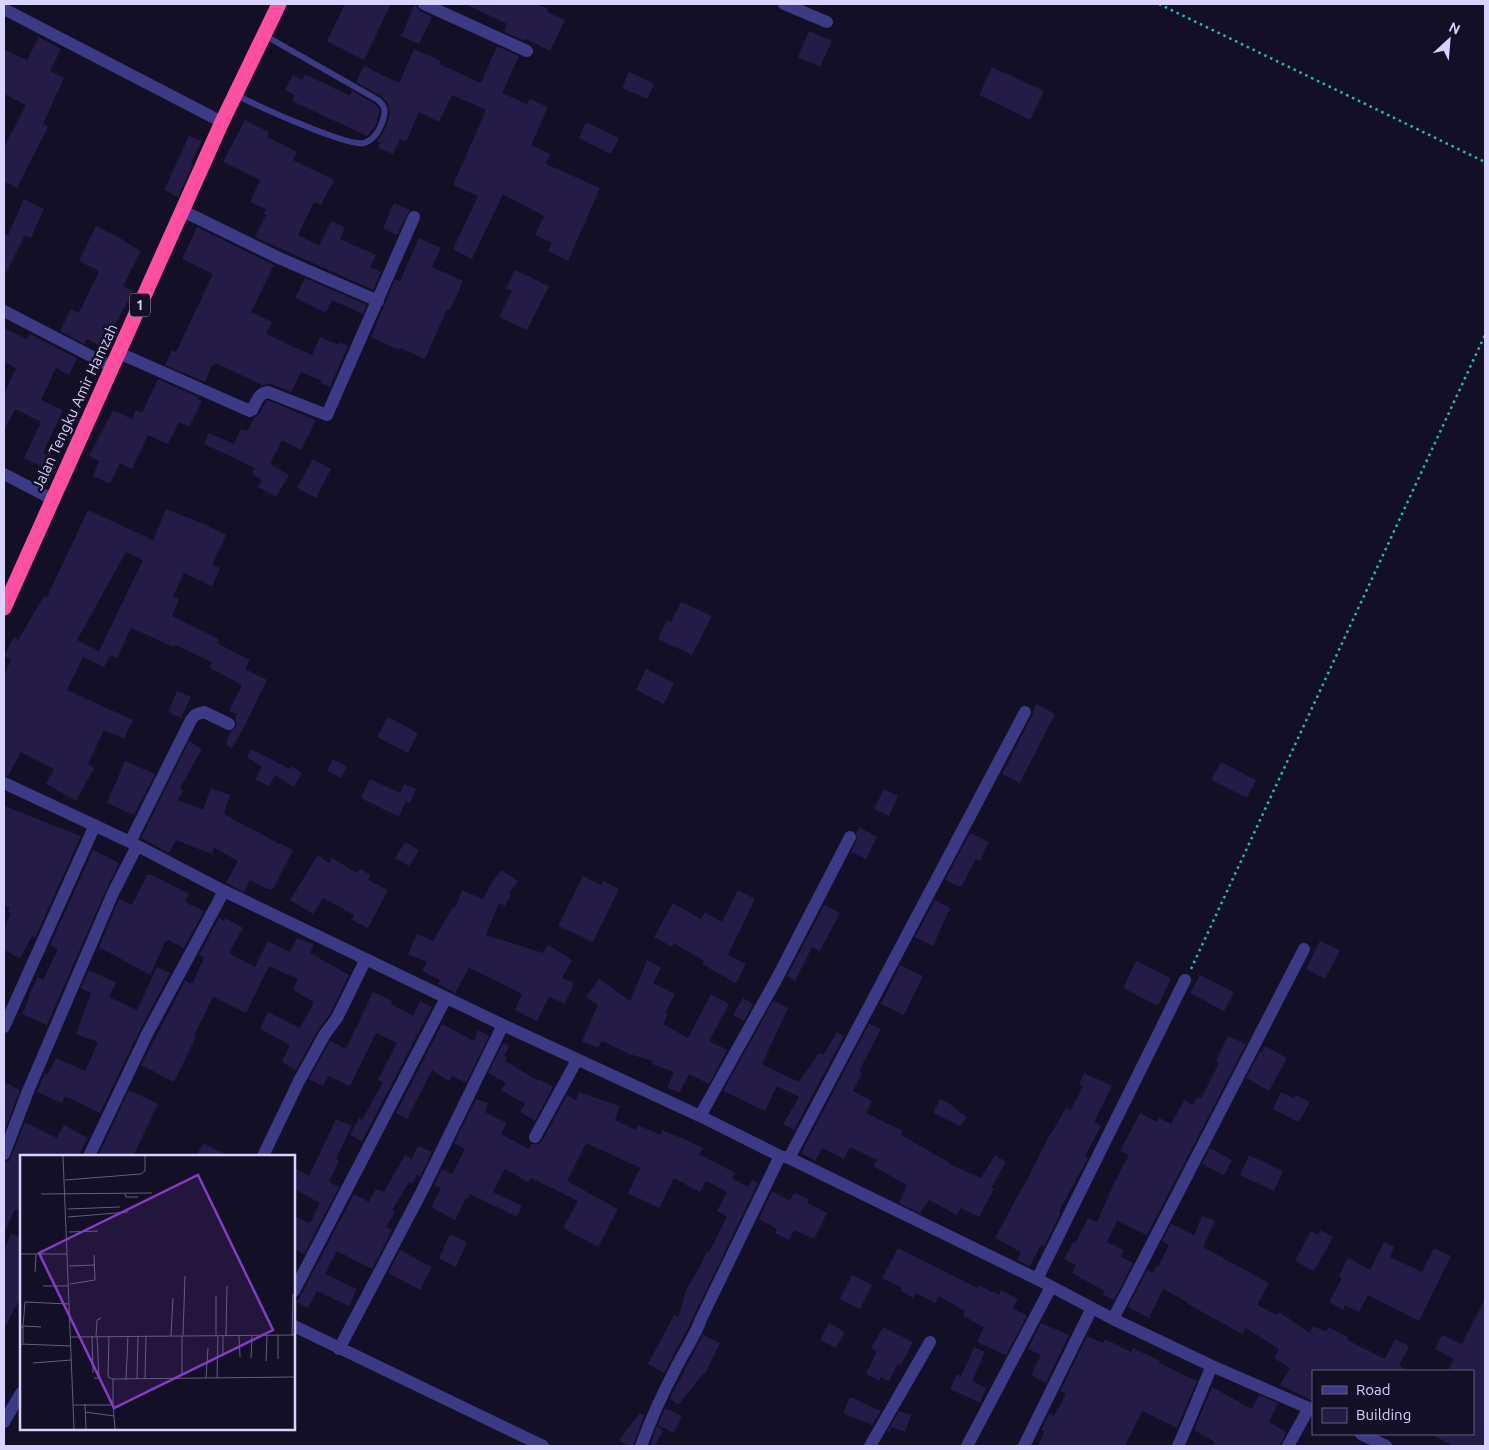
<svg xmlns="http://www.w3.org/2000/svg" width="1489" height="1450" font-family="Ubuntu,sans-serif">
	<rect width="100%" height="100%" fill="#130f26"/>
	<!-- building -->
	<path fill="#241b47" fill-rule="evenodd" d="M345 4H391L364 60 327 41Z
		M415 4 420 11 432 17 419 44 401 36Z
		M466 4H536L548 9 547 12 565 20 550 51 526 39 525 41 504 32 507 24Z
		M809 31 832 41 820 67 798 57Z
		M39 37 61 49 50 71 64 78 43 124 48 127 17 188 4 181V148L26 105 4 94V49L27 60Z
		M497 46 519 56 502 93 527 104 530 99 548 107 531 145 550 154 546 164 600 188 568 261 548 251 552 243 535 235 544 216 503 194 472 259 453 249 478 196 453 185 486 110 452 95 439 122 419 112 406 142 400 139 393 154 378 148 380 142 377 141 383 133 388 121 390 112 388 104 381 96 356 82 364 66 399 83 414 49 441 61 440 64 481 83Z
		M992 67 1044 91 1030 120 979 95Z
		M629 72 654 84 647 99 622 88Z
		M305 74 350 96 352 91 375 104 379 109V113L376 125 370 133 367 136 292 101 295 95 285 90 293 75 302 80Z
		M245 120 269 132 267 137 297 152 293 160 334 180 321 205 314 202 298 235 319 246 331 221 345 227 340 239 376 255 370 267 381 272 373 290 255 237 266 215 263 214 266 209 250 202 260 180 223 162Z
		M586 122 619 138 611 154 579 138Z
		M189 136 202 141 191 163 193 164 178 197 164 190Z
		M24 199 44 209 31 238 25 235 4 277V233L8 235Z
		M394 203 410 210 397 235 383 228Z
		M96 226 127 242V243L141 251 123 286 133 291 114 327H113L102 347 87 339 84 344 60 331 71 309 79 313 99 271 79 261Z
		M197 227 274 265 251 312 272 322 266 334 312 355 320 337 339 345 340 342 348 346 330 387 321 383 322 381 301 372 291 392 271 384 262 385 216 363 214 366 212 365 205 382 165 365 172 350 176 352 213 274 182 259Z
		M419 238 441 248 432 267 463 281 450 310 447 309 425 359 400 348 399 350 371 337 395 279 400 281Z
		M515 270 549 286 527 330 499 317 512 291 506 289Z
		M305 278 367 305 363 314 332 300 326 313 295 298Z
		M4 328 27 339 30 334 77 358 69 375 56 368 41 400 63 410 43 453 59 461 53 472 24 458 41 422 15 409 4 431V394L16 368 4 362Z
		M158 379 198 397 197 398 202 401 189 427 179 422 168 444 148 435 132 469 120 463 110 484 93 476 99 461 89 456 113 410 132 419 136 410 142 413Z
		M267 400 316 420 301 450 282 440 270 464 289 475 276 497 258 487 262 480 252 474 255 468 204 444 209 433 234 444 241 429 247 431 254 418 259 414Z
		M313 459 331 469 316 498 297 488Z
		M166 509 206 525 226 535 212 565 220 568 212 586 184 573 173 596 179 599 172 616 219 639 217 643 250 660 245 669 267 680 244 727 232 748 226 745 230 732 236 727 237 723 235 719 237 714 229 711 242 685 210 668 212 662 175 645 174 647 131 628 117 658 110 655 104 667 83 657 67 690 133 720 124 739 104 730 88 764 94 768 76 801 46 784 54 769 21 752 8 776 4 775V675L11 660 4 656 14 637 18 640 44 596 47 597 88 510 153 540ZM126 552 143 560 99 651 77 640Z
		M681 602 712 616 692 655 658 639 667 620 671 622Z
		M646 669 674 683 664 704 636 690Z
		M177 691 191 697 181 718 168 712Z
		M1036 704 1055 714 1020 783 1002 774 1032 716Z
		M388 717 418 733 408 753 377 737Z
		M189 741 202 749 180 788 183 790 178 800 203 810 211 788 230 795 224 814 255 831V830L279 844V843L293 850 273 889H268L250 880 244 892 226 883 238 861 214 848 212 854 176 840 169 853 141 838Z
		M251 749 290 769 292 766 302 773 294 787 275 775 269 786 255 780 262 767 247 757Z
		M333 759 347 767 341 778 327 770Z
		M125 761 155 774 134 815 107 803Z
		M1221 762 1256 780 1247 798 1211 780Z
		M370 779 400 793 404 784 416 789 410 803 406 801 399 817 361 798Z
		M884 789 898 796 889 816 874 809Z
		M4 806 81 836 35 938 32 936 20 958 4 950V928L11 913 8 912 10 908 4 905Z
		M859 827 877 837 866 859 851 852 857 840 856 832Z
		M970 833 989 842 980 861 976 859 962 886H958L945 880Z
		M405 842 419 850 409 866 395 858Z
		M93 850 119 863 106 890 47 1025 22 1014 30 996 29 995 38 977 43 980 58 949 50 945Z
		M318 855 329 863 332 858 357 873 360 869 371 875 368 880 388 890 368 928 352 920 354 915 323 898 313 914 290 900Z
		M501 870 518 881 509 893 511 895 505 906 499 903 486 935 543 953 548 945 572 960 562 978 574 983 565 1004 549 997 537 1021 515 1010 522 994 469 968 455 993 438 984 440 980 422 971 427 962 408 954 417 934 433 941 453 907 455 908 462 890 483 899 491 884Z
		M147 875H152L189 894 185 902 204 911 184 948 168 940 166 943 165 942 150 975 99 947 119 899 132 905Z
		M583 876 601 885 603 881 619 889 593 942 558 926Z
		M738 890 755 899 728 955 746 964 736 983 702 964 704 961 674 943 672 947 654 937 673 903 701 919 705 912 722 922Z
		M935 900 950 908 933 946 915 937Z
		M824 905 840 913 820 951 812 947 795 981 787 976Z
		M219 918 224 921 225 918 243 928 229 953 255 967 268 941 290 952 297 938 314 945 310 953 349 975 330 1014 318 1030 296 1070 282 1062 290 1045 260 1029 268 1012 299 1028 301 1026 314 1002 293 990 298 979 269 966 246 1013 213 997 194 1036 196 1037 174 1082 141 1065 185 981 192 984 204 958 199 955Z
		M1320 941 1340 950 1325 979 1306 969Z
		M647 960 661 968 653 983 675 994 665 1013 668 1014 663 1024 688 1038 711 994 729 1004 709 1041 727 1050 709 1084 689 1074 679 1093 667 1087 674 1072 652 1064 653 1061 629 1054 602 1041 598 1048 582 1041 598 1005 586 997 599 979 630 1001Z
		M1136 961 1171 978 1158 1006 1123 988Z
		M900 965 923 976 904 1015 881 1004Z
		M157 967 170 973 140 1030 100 1113 65 1096 62 1103 37 1092 45 1073 48 1074 56 1058 85 1071 98 1042 76 1034 91 993 81 988 89 970 116 983 109 997 137 1010Z
		M1200 975 1234 992 1224 1011 1190 993Z
		M373 992 392 1001 391 1004 413 1016 420 1001 432 1007 362 1141 350 1135 359 1118 362 1120 383 1082 378 1080 397 1043 376 1033 350 1086 328 1076 323 1086 309 1079 330 1041 346 1049Z
		M743 998 753 1004 744 1021 733 1015Z
		M773 1001 788 1008 762 1064 799 1082 819 1053 823 1055 837 1032 844 1036 794 1130 783 1124 799 1097 777 1086 765 1111 723 1091Z
		M442 1024 474 1041 478 1030 489 1036 466 1083 452 1076 449 1081 432 1070 407 1119 396 1113Z
		M869 1024 881 1029 859 1071 862 1073 853 1091 872 1101 866 1113 903 1131 901 1135 950 1163 949 1164 981 1178 995 1155 1006 1162 991 1188 994 1189 979 1217 961 1208 957 1215 929 1200 920 1213 899 1203 907 1185 873 1166 877 1160 850 1147 844 1159 822 1148 815 1161 801 1153Z
		M1228 1036 1246 1044 1147 1235 1117 1221 1107 1242 1124 1250 1121 1257 1133 1263 1114 1300 1103 1295 1104 1291 1072 1273 1076 1265 1064 1259 1074 1241 1076 1242 1088 1218 1097 1222 1114 1183 1129 1155 1120 1151 1140 1113 1157 1122 1159 1118 1171 1124 1184 1100 1193 1105 1197 1097 1201 1099 1219 1063 1216 1061Z
		M503 1043 509 1046 504 1056 507 1057 505 1061 537 1080 538 1079 553 1087 535 1121 520 1112 525 1104 501 1090 506 1083 488 1073Z
		M1265 1046 1287 1058 1269 1091 1246 1078 1260 1051 1262 1052Z
		M1084 1073 1112 1086 1094 1122 1101 1126 1085 1156 1088 1158 1059 1211 1061 1212 1044 1247 1041 1245 1030 1266 1017 1260 1021 1252 995 1238 1023 1186H1024L1050 1134H1051L1066 1108 1071 1110 1083 1086 1079 1084Z
		M4 1082 20 1090 4 1132Z
		M129 1090 158 1104 149 1123 133 1156H98Z
		M579 1092 620 1106 615 1120 636 1130 638 1125 660 1135 662 1130 686 1140 703 1148 699 1154 735 1173 732 1178 748 1187 752 1180 758 1183 688 1328 664 1373 648 1364 674 1315 678 1317 687 1288 697 1272 707 1252 709 1253 727 1216 717 1211 727 1192 706 1181 700 1192 674 1178 659 1208 628 1193 640 1168 586 1143 567 1181 618 1209 598 1247 563 1228 578 1201 531 1178 528 1182 505 1169 493 1192 522 1206 517 1217 470 1194 468 1199 466 1198 455 1220 431 1207 441 1188 434 1185 442 1169 452 1174 465 1149 454 1143 476 1099 488 1103 485 1112 507 1123 501 1134 529 1149 531 1144H539L542 1141 567 1095 576 1100Z
		M1281 1092 1294 1098 1296 1095 1310 1102 1299 1122 1273 1109Z
		M940 1099 950 1104 967 1118 960 1126 933 1113Z
		M336 1119 352 1126 336 1159 339 1161 329 1182 339 1187 304 1254 294 1249V1216L310 1223 320 1203 294 1189V1168L309 1176Z
		M25 1122 57 1138 64 1125 88 1138 78 1156H21V1212L15 1209 4 1233V1162L9 1161 11 1157Z
		M203 1143 229 1156H196Z
		M418 1146 432 1152 420 1177 417 1175 412 1184 409 1182 392 1210 395 1212 386 1227 392 1230 372 1269 337 1251 325 1274 357 1289 349 1306 317 1291 308 1308 296 1302 301 1295 354 1194 369 1202 376 1189 384 1192 405 1155 412 1159Z
		M1210 1148 1232 1160 1224 1175 1202 1164Z
		M1249 1155 1283 1171 1274 1191 1240 1175Z
		M772 1191 790 1201 794 1193 809 1199 807 1203 827 1213 814 1239 794 1230 789 1240 775 1233 777 1229 759 1219Z
		M1202 1216 1215 1221 1203 1247 1269 1283 1257 1305 1277 1315 1279 1312 1310 1333 1313 1326 1326 1332 1329 1327 1348 1337 1347 1340 1385 1359 1395 1339 1409 1346 1399 1366 1409 1371H1313V1401L1280 1385 1290 1368 1274 1358 1279 1349 1246 1328 1242 1334 1186 1303 1187 1302 1163 1289 1149 1318 1128 1307 1147 1270 1153 1273 1156 1266 1158 1267 1169 1245 1162 1241 1171 1224 1194 1235Z
		M1320 1230 1333 1237 1314 1271 1295 1261 1311 1231 1318 1235Z
		M11 1234 21 1238V1303L18 1302 4 1329V1250Z
		M450 1234 467 1242 456 1267 439 1258Z
		M1384 1242 1394 1247 1390 1257 1422 1272 1434 1248 1451 1256 1419 1321 1368 1295 1359 1312 1345 1305 1343 1310 1329 1302 1342 1278 1339 1276 1348 1258 1370 1270Z
		M898 1248 977 1288 978 1285 999 1295 1001 1290 1018 1299 1013 1308 1027 1316 1006 1355 977 1342 984 1327 963 1316 965 1311 939 1296 935 1303 916 1293 913 1298 901 1291 902 1288 882 1278Z
		M400 1250 432 1267 420 1290 388 1273Z
		M852 1275 872 1285 860 1309 840 1299Z
		M1485 1299V1446H1454L1430 1434H1473V1371H1448L1454 1359 1435 1349 1442 1335 1462 1344Z
		M829 1323 845 1332 836 1348 820 1340Z
		M1041 1323 1069 1335 1046 1383 1031 1375 1041 1355 1028 1349Z
		M883 1327 913 1342 901 1365 898 1363 889 1381 881 1377 879 1381 866 1374 877 1351 871 1348Z
		M703 1335 720 1343 705 1374 704 1373 678 1405 670 1398Z
		M1087 1336 1103 1343 1105 1339 1131 1352 1133 1348 1160 1361 1159 1363 1197 1381 1177 1428 1142 1411 1125 1446H1038L1044 1431 1041 1430 1049 1414 1054 1416 1066 1394 1060 1391Z
		M974 1347 985 1352 972 1381 986 1388 980 1403 950 1389 957 1374 961 1376Z
		M1212 1387 1252 1409 1259 1395 1278 1403 1269 1422 1286 1432 1280 1446H1212L1215 1442 1194 1430Z
		M850 1397 881 1411 872 1425 843 1413Z
		M665 1408 682 1416 674 1433 658 1425Z
		M899 1411 911 1415 905 1432 891 1427 889 1433 887 1432Z
		M640 1413 644 1416 633 1446H628L619 1440Z
		M657 1426 663 1431 655 1446H650Z"/>
	<g fill="none" stroke-linecap="round" stroke-linejoin="round">
		<!-- path -->
		<path stroke="#2fb8b0" stroke-width="2.5" stroke-dasharray="2.5 4" stroke-linecap="butt" d="M1159 4 1485 162
			M1191 969 1485 335"/>
		<!-- lane -->
		<path stroke="#3d3a85" stroke-width="6" d="M236 95C256 105 347 147 364 143 374 140 380 129 383 120 386 111 385 106 378 100L264 35"/>
		<!-- street -->
		<path stroke="#3d3a85" stroke-width="12" d="M424 4 527 51
			M784 4 827 22
			M4 9 222 122
			M183 211 279 258 378 301
			M4 311 112 367
			M119 353 250 411 252 410C256 403 258 393 268 392L327 415 414 217
			M4 474 52 499
			M4 783 130 842 224 891 503 1025 700 1116 780 1156 789 1158 1037 1279 1113 1319 1212 1366 1313 1410
			M130 842 191 720 195 715 204 712 229 724
			M4 1027 95 825
			M700 1116 776 980 850 837
			M535 1137 577 1060
			M4 1154 28 1091 113 893 137 846
			M89 1156 147 1034 224 891
			M263 1156 299 1081 325 1034 337 1018 366 959
			M789 1158 1025 712
			M1037 1279 1185 980
			M294 1291 446 998
			M1113 1319 1304 949
			M294 1326 543 1446
			M339 1349 422 1191 503 1025
			M4 1422 21 1393
			M1361 1434 1386 1446
			M641 1446C651 1419 662 1394 676 1368 684 1351 695 1337 701 1319L780 1156
			M870 1446 930 1342
			M967 1446 1051 1287
			M1024 1446 1092 1308
			M1178 1446C1190 1420 1200 1393 1212 1366
			M1288 1446 1309 1408"/>
		<!-- highway -->
		<path stroke="#ff4fa3" stroke-width="15" d="M4 608 222 122 279 4"/>
	</g>
	<g text-anchor="middle" stroke-width="5" stroke-linejoin="round" paint-order="stroke">
		<!-- shield labels -->
		<rect fill="#130f26" stroke="#9e99be" stroke-width="1" x="130" y="293.5" width="20" height="23" rx="4"/>
		<g font-size="14" font-weight="bold" fill="#d9d4ff">
			<text x="140" y="310">1</text>
		</g>
		<!-- street labels -->
		<g font-size="15" fill="#d9d4ff" stroke="#130f26">
			<text transform="translate(75 407) rotate(-65)" y="5">Jalan Tengku Amir Hamzah</text>
		</g>
	</g>
	<!-- overview -->
	<g transform="translate(20 1155)">
		<rect width="275" height="275" fill="#130f26"/>
		<path fill="none" stroke="#625e7d" stroke-width="1" d="M43 1 54 274M45 25 121 19 125 16V1M21 39 132 38M105 39 106 42H118M48 54 100 52M48 62 108 57M49 77 78 76M0 99H47M49 111 75 110M15 117 16 99M50 129 75 125 74 100M23 131H48M3 171 21 172M0 172H3L5 147 49 149M163 180 165 121M196 180V141M272 180 273 139M72 181 73 218M76 181 77 165 81 163M89 181 88 222 93 224M151 181 153 143M162 181V219M206 181 207 131M219 181 220 202M51 182 275 180M3 188V172M0 189 51 191M203 201V181M231 203 232 180M258 204V180M246 206 247 180M13 208 51 205M74 223H79L77 181M186 223 188 193M197 223 198 181M117 224 118 181M125 224 126 181M106 225 108 181M65 249 66 274M53 250H93V224L275 222V180M93 250 95 274M65 257 94 261"/>
		<path fill="#843dc5" fill-opacity="0.15" stroke="#843dc5" stroke-width="2.5" d="M178 20 253 175 94 253 19 98Z"/>
		<rect width="275" height="275" fill="none" stroke="#d9d4ff" stroke-width="2.5"/>
	</g>
	<!-- border -->
	<rect width="1489" height="1450" fill="none" stroke="#d9d4ff" stroke-width="10"/>
	<!-- legend -->
	<rect x="1312" y="1370" width="162" height="65" fill="#130f26" stroke="#625e7d"/>
	<rect x="1322" y="1386" width="25" height="8" fill="#3d3a85" stroke="#625e7d"/>
	<text x="1356" y="1395" font-size="15" fill="#d9d4ff">Road</text>
	<rect x="1322" y="1408" width="25" height="15" fill="#241b47" stroke="#625e7d"/>
	<text x="1356" y="1420" font-size="15" fill="#d9d4ff">Building</text>
	<!-- north arrow -->
	<g transform="translate(1449 40) rotate(26)" stroke="#130f26" stroke-width="4" paint-order="stroke">
	<path d="M0-4L9 19L0 12L-9 19Z" fill="#d9d4ff"/>
	<text y="-8" font-size="14" font-weight="bold" text-anchor="middle" fill="#d9d4ff">N</text>
	</g>
</svg>
